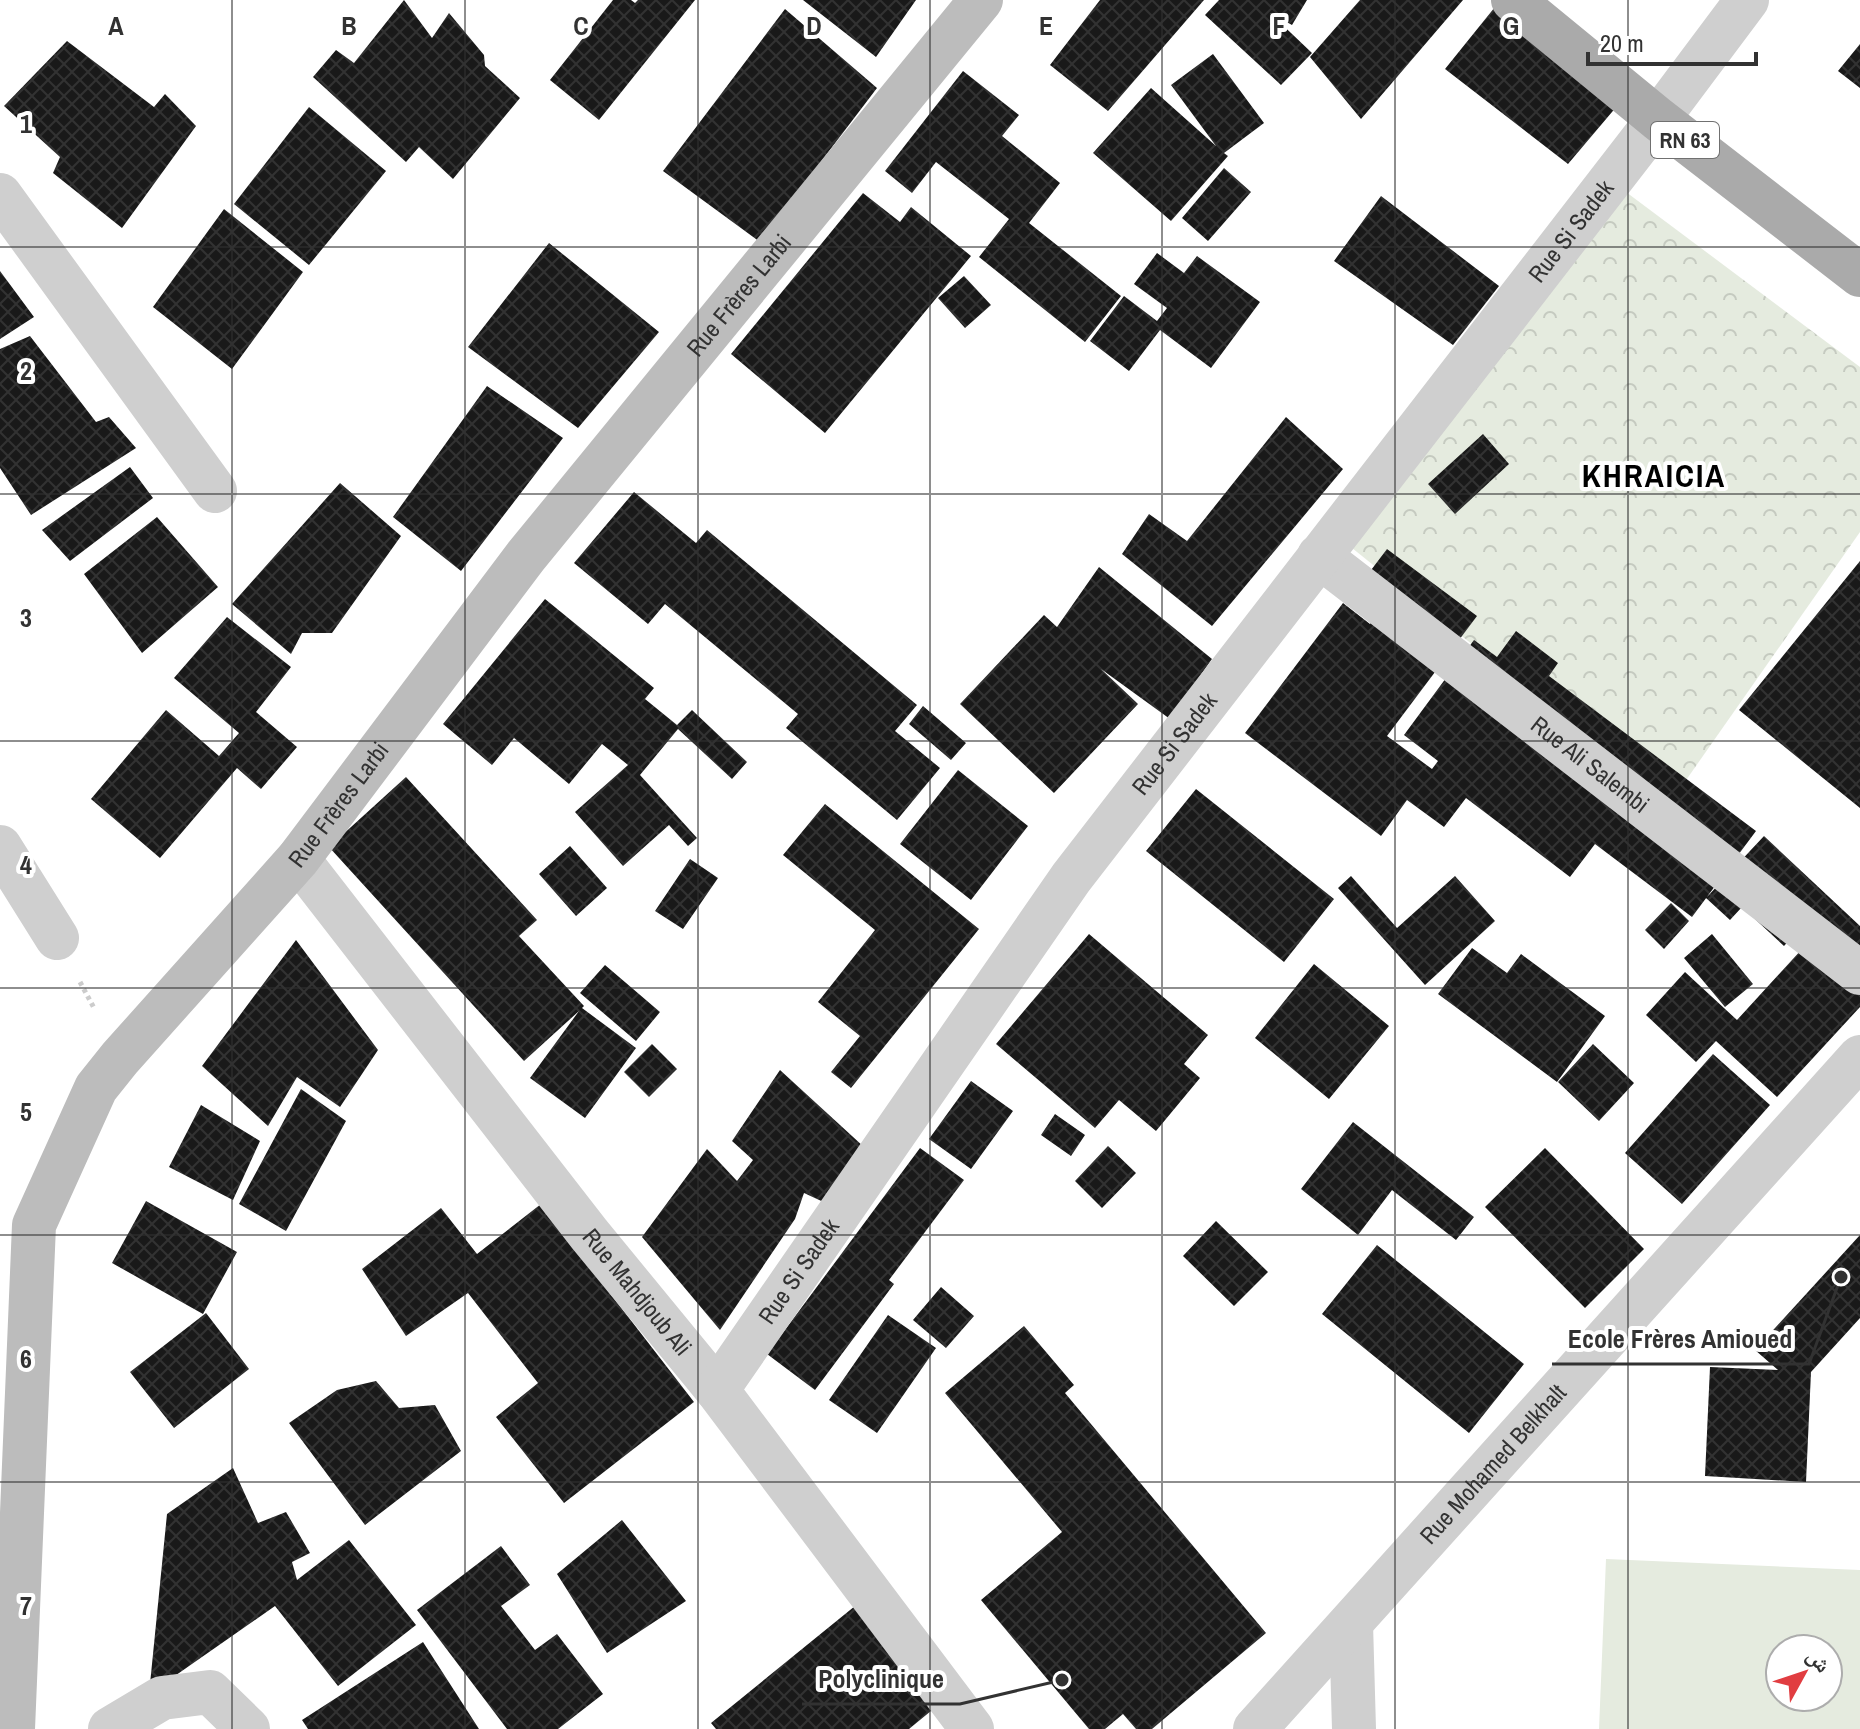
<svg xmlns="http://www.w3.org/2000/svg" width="1860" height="1729" font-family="'Archivo Narrow','Noto Naskh Arabic',sans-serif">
	<defs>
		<pattern id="forest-crowns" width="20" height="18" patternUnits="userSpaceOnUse" patternTransform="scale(2)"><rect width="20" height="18" fill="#e5ebdf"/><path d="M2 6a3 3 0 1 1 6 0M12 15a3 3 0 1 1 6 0" fill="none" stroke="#c5cac0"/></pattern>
		<pattern id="building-cross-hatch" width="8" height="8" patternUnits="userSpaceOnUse" patternTransform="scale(2)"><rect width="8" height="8" fill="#191919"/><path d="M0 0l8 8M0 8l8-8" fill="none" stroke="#323232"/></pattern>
	</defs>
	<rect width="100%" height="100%" fill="#fff"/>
	<!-- forest -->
	<path fill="url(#forest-crowns)" d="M1626 192 1860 367V532L1670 803 1352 548Z"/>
	<!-- pitch -->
	<path fill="#e5ebdf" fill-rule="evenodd" d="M1606 1559 1860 1570V1729H1599ZM1780 1649H1828V1697H1780Z"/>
	<!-- building -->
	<path fill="url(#building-cross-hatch)" d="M404 0 432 38 449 13 484 55 485 66 520 98 453 179 419 147 406 162 313 77 336 50 354 63Z
		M613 0H631L635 3 638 0H695L599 120 550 80Z
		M803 0H916L876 57Z
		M1100 0H1204L1108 111 1050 65Z
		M1219 0H1307L1292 25 1270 13 1312 53 1281 85 1205 15Z
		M1360 0H1463L1361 119 1310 57Z
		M1499 2 1623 99 1568 164 1445 69Z
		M785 9 877 88 760 242 663 171Z
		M67 41 154 107 165 94 196 126 122 228 53 173 60 157 4 106Z
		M1860 44V88L1838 71Z
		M1213 54 1264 123 1224 153 1228 156 1171 221 1093 153 1151 88 1216 146 1171 85Z
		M963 71 1019 115 1002 136 1060 183 1029 223 1121 296 1085 342 979 257 1009 219 936 162 912 193 885 171Z
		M309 107 386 171 309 265 234 204Z
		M1224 168 1251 192 1208 241 1182 218Z
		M863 193 900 222 911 207 971 256 825 433 731 354Z
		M1381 196 1499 286 1453 345 1334 261Z
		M224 209 303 272 232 369 153 307Z
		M549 243 659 332 578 428 468 347Z
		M1157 253 1184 273 1197 256 1260 302 1211 368 1160 330 1129 371 1090 341 1124 296 1157 321 1167 308 1134 284Z
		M0 271 34 317 0 339Z
		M964 276 991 305 965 328 938 298Z
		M30 336 96 422 109 417 136 448 31 515 0 468V349Z
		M487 386 563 438 461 571 393 517Z
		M1286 417 1343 469 1212 626 1122 554 1149 514 1187 541Z
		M1483 434 1509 464 1455 514 1428 484Z
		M130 467 153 498 70 561 42 530Z
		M340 483 401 536 332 633H302L291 654 232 604Z
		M634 492 696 543 707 530 917 705 895 731 940 768 897 820 786 728 798 714 665 604 648 624 574 563Z
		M157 517 218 587 142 653 84 574Z
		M1387 549 1477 616 1387 736 1432 769 1438 761 1404 735 1474 640 1497 657 1516 631 1558 663 1549 676 1756 831 1692 917 1595 844 1570 877 1466 798 1444 827 1407 800 1381 836 1245 733 1343 603 1370 624 1383 604 1359 586Z
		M1860 561V808L1739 710Z
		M1099 567 1212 659 1170 719 1101 669 1138 704 1054 793 960 704 1044 615 1057 627Z
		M545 599 654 688 645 699 677 725 692 710 747 762 732 779 678 729 640 775 697 838 688 846 669 825 623 866 575 812 628 765 602 744 569 784 514 738 492 765 443 724Z
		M227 617 291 667 256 712 297 747 261 789 237 768 160 858 91 799 166 710 219 756 239 733 174 678Z
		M923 706 966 743 951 760 909 724Z
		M958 770 1028 826 971 900 900 844Z
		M406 777 537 920 519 936 584 1006 582 1008 636 1048 585 1118 530 1078 579 1011 524 1061 329 847Z
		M1196 789 1334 899 1284 962 1146 851Z
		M825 804 979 929 851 1088 831 1072 860 1036 818 1002 875 930 783 855Z
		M1764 836 1860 926V1007L1777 1097 1716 1041 1696 1062 1646 1015 1685 972 1737 1020 1814 936 1802 926 1784 946 1742 907 1730 920 1706 898Z
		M570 846 607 888 576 916 539 874Z
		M690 859 718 878 683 929 655 911Z
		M1351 876 1397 928 1455 876 1495 921 1425 985 1338 888Z
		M1671 903 1689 921 1664 949 1645 930Z
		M1089 934 1208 1035 1184 1064 1200 1078 1156 1131 1119 1100 1095 1128 996 1044Z
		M1712 934 1753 984 1725 1007 1684 958Z
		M296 940 378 1050 340 1107 297 1077 268 1126 202 1066Z
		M1472 948 1507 973 1521 954 1605 1016 1557 1082 1438 994Z
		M1314 964 1389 1026 1329 1099 1255 1038Z
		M605 965 660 1012 636 1041 580 993Z
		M652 1044 677 1069 649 1097 624 1072Z
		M1593 1044 1634 1083 1599 1121 1558 1082Z
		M1713 1054 1770 1105 1682 1204 1625 1153Z
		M780 1070 864 1147 830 1205 804 1193 795 1219 720 1330 642 1237 707 1149 737 1181 753 1160 732 1141Z
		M971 1081 1013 1111 971 1169 929 1139Z
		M301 1089 346 1121 286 1231 239 1204Z
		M201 1105 260 1141 233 1200 169 1167Z
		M1055 1114 1085 1135 1071 1156 1041 1135Z
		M1353 1122 1474 1217 1456 1240 1392 1190 1358 1235 1301 1189Z
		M1108 1146 1136 1173 1102 1208 1075 1181Z
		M920 1148 964 1180 889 1280 894 1284 815 1390 767 1354Z
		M1545 1148 1644 1249 1585 1308 1485 1207Z
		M146 1201 237 1252 203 1314 112 1263Z
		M541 1204 694 1402 564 1503 496 1417 538 1383 468 1293 406 1336 362 1269 441 1208 477 1254Z
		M1216 1221 1268 1272 1234 1306 1183 1256Z
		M1860 1235V1318L1811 1372 1806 1482 1705 1476 1710 1367 1778 1370 1755 1350Z
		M1377 1245 1524 1364 1469 1433 1322 1314Z
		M941 1287 974 1316 946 1348 913 1320Z
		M206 1313 249 1369 174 1428 130 1372Z
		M888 1315 936 1348 877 1433 829 1400Z
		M1024 1326 1074 1385 1065 1393 1266 1633 1152 1729H1136L1123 1714 1105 1729H1089L981 1600 1062 1532 945 1393Z
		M376 1381 399 1408 435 1405 461 1451 365 1525 289 1423 337 1390Z
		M233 1468 258 1523 286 1512 310 1553 292 1562 297 1580 349 1540 416 1625 338 1686 275 1606 149 1694 167 1514Z
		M622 1520 686 1601 607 1653 557 1574Z
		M501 1546 530 1585 501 1606 535 1650 557 1634 603 1694 558 1729H507L417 1610Z
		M855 1606 937 1706 909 1729H716L711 1723Z
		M423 1642 479 1729H308L302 1720Z"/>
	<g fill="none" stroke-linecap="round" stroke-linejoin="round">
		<!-- path -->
		<path stroke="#ccc" stroke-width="5" stroke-dasharray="4 4" stroke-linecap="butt" d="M80 982 94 1008"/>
		<!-- minor -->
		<g stroke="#cfcfcf" stroke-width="44">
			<path d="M0 195 215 491"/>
			<path id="s1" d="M1319 556 1860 973"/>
			<path d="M0 847 57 938"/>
			<path id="s2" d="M298 859 589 1234 717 1390 972 1729"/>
			<path id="s3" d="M717 1390 1071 878 1658 119 1747 0"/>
			<path d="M1351 1623 1354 1729"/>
			<path d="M110 1729 162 1698 210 1692 248 1729"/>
			<path id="s4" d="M1255 1729 1860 1057"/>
		</g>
		<!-- secondary -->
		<path stroke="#bcbcbc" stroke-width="44" id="s5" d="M13 1729 34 1225 96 1088 120 1058 298 859 526 556 981 0"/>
		<!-- primary -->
		<path stroke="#aaa" stroke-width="44" d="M1513 0 1658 119 1860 275"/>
	</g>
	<!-- grid -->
	<path fill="none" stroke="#323232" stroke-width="2" stroke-opacity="0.55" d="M232 0V1729M465 0V1729M698 0V1729M930 0V1729M1162 0V1729M1395 0V1729M1628 0V1729M0 247H1860M0 494H1860M0 741H1860M0 988H1860M0 1235H1860M0 1482H1860"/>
	<g text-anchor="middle" stroke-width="8" stroke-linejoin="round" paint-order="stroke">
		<!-- shield labels -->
		<rect fill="#fff" stroke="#707070" stroke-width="2" x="1651" y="122" width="68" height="36" rx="6"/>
		<g font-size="22" font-weight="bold" fill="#323232">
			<text x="1685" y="148">RN 63</text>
		</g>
		<!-- street labels -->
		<g font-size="24" fill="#323232" stroke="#fff">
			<text dy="8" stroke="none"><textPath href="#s3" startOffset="1440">Rue Si Sadek</textPath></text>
			<text dy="8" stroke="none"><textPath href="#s5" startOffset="1676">Rue Frères Larbi</textPath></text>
			<text dy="8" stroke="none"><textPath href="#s3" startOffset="792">Rue Si Sadek</textPath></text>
			<text dy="8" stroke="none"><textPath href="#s1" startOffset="342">Rue Ali Salembi</textPath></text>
			<text dy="8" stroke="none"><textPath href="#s5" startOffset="1028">Rue Frères Larbi</textPath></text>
			<text dy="8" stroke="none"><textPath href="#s3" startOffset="144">Rue Si Sadek</textPath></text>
			<text dy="8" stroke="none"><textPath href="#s2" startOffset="550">Rue Mahdjoub Ali</textPath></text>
			<text dy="8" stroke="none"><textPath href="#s4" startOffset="356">Rue Mohamed Belkhalt</textPath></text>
		</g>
		<!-- district labels -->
		<g font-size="32" font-weight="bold" letter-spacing="2" fill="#000" stroke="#fff">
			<text x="1654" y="487">KHRAICIA</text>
		</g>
	</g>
	<g font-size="26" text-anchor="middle" font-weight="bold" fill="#323232" stroke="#fff" stroke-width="8" stroke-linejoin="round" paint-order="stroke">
		<text x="116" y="35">A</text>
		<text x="349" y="35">B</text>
		<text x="581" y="35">C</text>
		<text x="814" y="35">D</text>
		<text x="1046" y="35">E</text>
		<text x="1279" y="35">F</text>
		<text x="1511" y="35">G</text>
		<text x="26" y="133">1</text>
		<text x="26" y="380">2</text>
		<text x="26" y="627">3</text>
		<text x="26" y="874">4</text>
		<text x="26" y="1121">5</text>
		<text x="26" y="1368">6</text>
		<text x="26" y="1615">7</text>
	</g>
	<!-- callouts -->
	<path fill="none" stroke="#323232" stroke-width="3" d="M1841 1277L1809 1364H1552M1062 1680L960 1704H802"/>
	<g fill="#323232" stroke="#fff" stroke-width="3">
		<circle cx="1841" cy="1277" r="8"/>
		<circle cx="1062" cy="1680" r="8"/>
	</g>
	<g font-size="26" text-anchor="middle" font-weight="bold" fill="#323232" stroke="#fff" stroke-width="8" stroke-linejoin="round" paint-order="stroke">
		<text x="1680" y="1348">Ecole Frères Amioued</text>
		<text x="881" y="1688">Polyclinique</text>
	</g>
	<!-- north arrow -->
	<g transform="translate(1804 1673) rotate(50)"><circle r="38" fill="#ffffff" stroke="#adadad" stroke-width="2"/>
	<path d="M0-6L14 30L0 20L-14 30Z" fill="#e13d41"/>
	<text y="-12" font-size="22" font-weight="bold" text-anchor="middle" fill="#323232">ش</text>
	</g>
	<!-- scale -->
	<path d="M1588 52v12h168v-12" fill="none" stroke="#323232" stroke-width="4"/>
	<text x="1600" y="52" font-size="24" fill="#323232" stroke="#ffffff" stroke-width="6" paint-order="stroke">20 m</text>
</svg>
